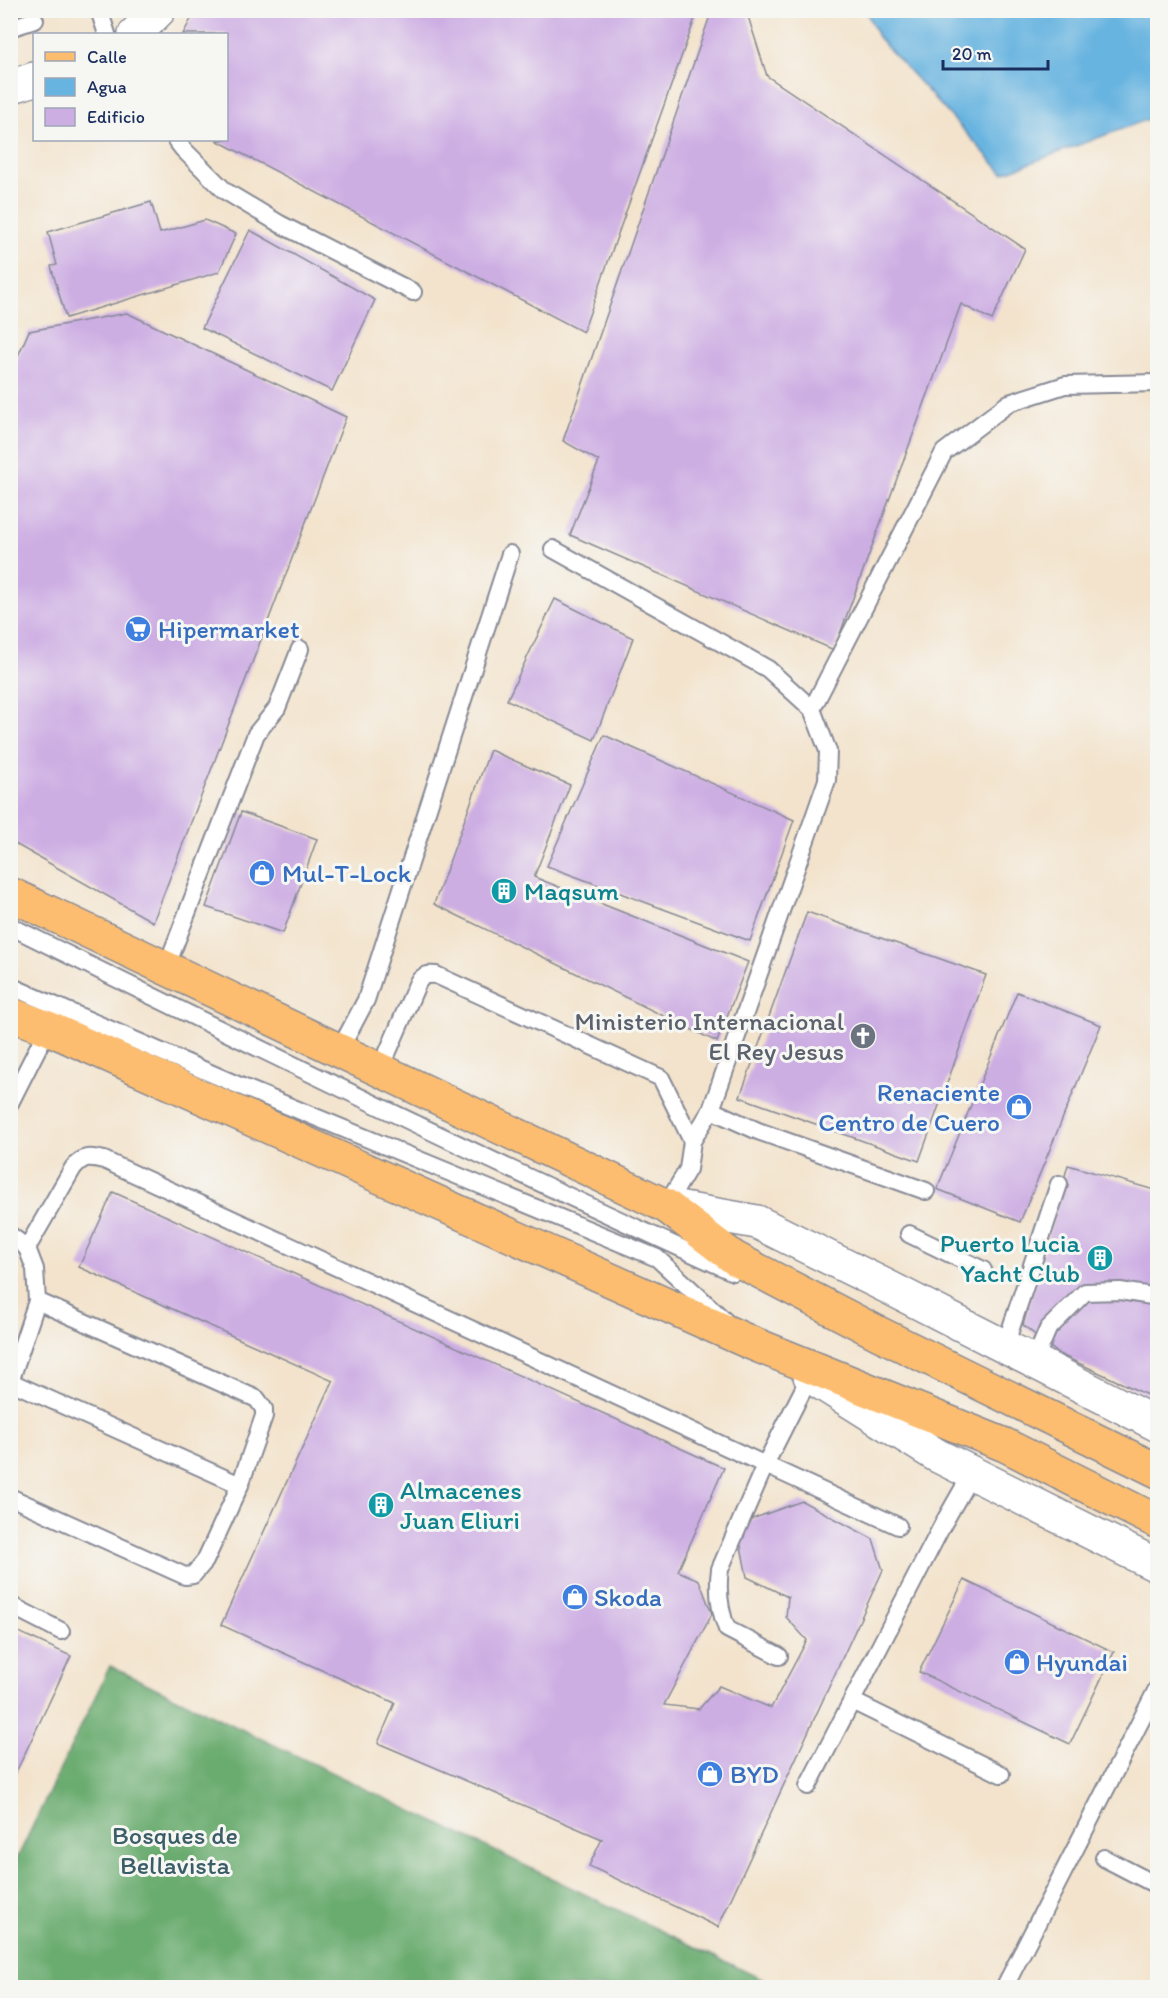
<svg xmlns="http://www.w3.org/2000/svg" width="1168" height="1998" font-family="Itim,sans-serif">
	<rect width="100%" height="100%" fill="#f6f6f2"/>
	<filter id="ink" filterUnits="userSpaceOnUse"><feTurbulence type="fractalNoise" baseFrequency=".0167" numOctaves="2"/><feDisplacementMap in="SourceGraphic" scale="12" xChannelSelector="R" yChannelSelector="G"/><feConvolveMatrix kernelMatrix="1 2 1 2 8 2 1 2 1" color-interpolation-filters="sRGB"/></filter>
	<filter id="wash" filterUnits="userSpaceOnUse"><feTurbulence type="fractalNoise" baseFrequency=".008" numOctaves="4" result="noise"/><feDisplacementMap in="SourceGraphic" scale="24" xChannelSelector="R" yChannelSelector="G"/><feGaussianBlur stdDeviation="1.35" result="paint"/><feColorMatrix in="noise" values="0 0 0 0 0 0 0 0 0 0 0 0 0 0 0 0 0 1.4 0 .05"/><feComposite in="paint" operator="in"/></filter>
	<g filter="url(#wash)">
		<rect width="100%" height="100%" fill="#f3e3cc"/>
		<!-- forest -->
		<path fill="#6bac6f" stroke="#436e66" stroke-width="1.5" d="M110 1666 778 1987H11V1871Z"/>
		<!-- water -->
		<path fill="#67b4e0" stroke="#41729f" stroke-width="1.5" d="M866 11H1157V116L1003 173 878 37Z"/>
		<g id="blocks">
			<!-- building -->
			<path fill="#cdaee3" d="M196 10H698L583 332 216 140H226V34H183Z
				M712 10H746L767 76 1025 249 992 320 961 304 834 650 570 535 599 461 563 441Z
				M151 202 160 233 205 220 236 234 219 272 66 318 51 266 57 265 48 232Z
				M250 230 375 300 332 391 202 328Z
				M127 313 346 417 153 922 10 841V374L29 331Z
				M555 599 633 638 594 740 507 700Z
				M604 735 794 820 750 941 547 866Z
				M490 750 570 785 534 877 748 962 717 1042 434 904Z
				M241 812 317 839 283 933 206 907Z
				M807 912 986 975 919 1161 740 1097Z
				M1017 992 1101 1025 1020 1222 937 1189Z
				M1068 1165 1158 1191V1400L1059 1354 1023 1325Z
				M113 1192 724 1468 678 1571 699 1580 712 1614 664 1705 699 1709 719 1686 771 1708 807 1640 786 1617 788 1597 747 1577 740 1541 752 1519 802 1501 873 1539 883 1570 718 1927 589 1866 602 1839 378 1743 395 1703 221 1625 333 1381 79 1267Z
				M964 1580 1114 1652 1070 1744 919 1672Z
				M10 1628 71 1656 10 1785Z"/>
		</g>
	</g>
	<g filter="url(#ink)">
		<use href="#blocks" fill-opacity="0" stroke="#878995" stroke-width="1.5"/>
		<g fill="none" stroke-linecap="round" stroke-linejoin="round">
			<defs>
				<path id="service" d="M99 10 107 34
					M10 28 35 20
					M176 140 183 149 225 191 280 224 413 292
					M553 549 768 669 812 709 828 751 827 780 711 1110 692 1141
					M812 709 944 452 1009 403 1065 385 1158 383
					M10 926C250 1045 490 1162 733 1272
					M166 968 256 734 277 708 300 649
					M10 986 240 1086 657 1258 725 1321
					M339 1051 366 1000 510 554
					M380 1070 418 982C424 975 427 974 436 975L661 1078 692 1141 688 1169 666 1206
					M10 1103 48 1028
					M711 1110 758 1131 926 1191
					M909 1234 983 1270
					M10 1235 27 1248 35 1269 37 1301 10 1382
					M27 1248 73 1168C83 1156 89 1156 104 1160L898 1526
					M1005 1346 1059 1184
					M1034 1362 1048 1329 1085 1292 1120 1291 1158 1297
					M11 1382 240 1485
					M10 1497 185 1576 193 1575 205 1561 240 1485 264 1416V1409L257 1399 37 1301
					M10 1605 61 1631
					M779 1656 727 1629C719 1609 717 1591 720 1569L765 1465 810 1376
					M852 1701 1001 1774
					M808 1786 943 1524 972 1473
					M1104 1858 1158 1886
					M1004 1988 1158 1687"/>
				<path id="tertiary" d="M135 34 159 10
					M10 87 34 79
					M666 1206 757 1222 888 1287 1158 1425
					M810 1376 936 1455 1158 1566"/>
				<path id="primary" d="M10 894 666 1206 734 1258 880 1334 1158 1471
					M10 1014 48 1028 749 1342 1005 1445 1158 1522"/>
			</defs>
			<!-- service casing -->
			<use href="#service" stroke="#878995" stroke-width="20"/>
			<!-- tertiary casing -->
			<use href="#tertiary" stroke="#878995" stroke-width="36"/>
			<!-- primary casing -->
			<use href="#primary" stroke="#878995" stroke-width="36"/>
			<!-- service -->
			<use href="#service" stroke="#fff" stroke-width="16"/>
			<!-- tertiary -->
			<use href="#tertiary" stroke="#fff" stroke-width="33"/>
			<!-- primary -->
			<use href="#primary" stroke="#fcbd6f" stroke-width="33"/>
		</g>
	</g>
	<!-- icons -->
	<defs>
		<symbol id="supermarket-disc" viewBox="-11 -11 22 22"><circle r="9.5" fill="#3f7fe0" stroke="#f6f6f2"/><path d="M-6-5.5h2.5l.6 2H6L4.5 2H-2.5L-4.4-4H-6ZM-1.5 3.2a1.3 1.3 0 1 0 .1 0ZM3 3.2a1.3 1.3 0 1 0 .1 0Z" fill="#fff"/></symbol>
		<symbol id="shop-disc" viewBox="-11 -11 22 22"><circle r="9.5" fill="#3f7fe0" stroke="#f6f6f2"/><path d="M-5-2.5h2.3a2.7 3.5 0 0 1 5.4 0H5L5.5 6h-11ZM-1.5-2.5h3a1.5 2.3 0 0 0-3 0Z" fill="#fff"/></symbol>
		<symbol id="building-disc" viewBox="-11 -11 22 22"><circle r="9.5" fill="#0f9aa8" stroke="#f6f6f2"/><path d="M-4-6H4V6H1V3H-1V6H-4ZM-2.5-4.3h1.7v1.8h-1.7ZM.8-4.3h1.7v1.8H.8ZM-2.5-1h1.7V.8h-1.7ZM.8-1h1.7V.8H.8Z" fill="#fff"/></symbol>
		<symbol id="church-disc" viewBox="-11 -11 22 22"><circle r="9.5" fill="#6b7280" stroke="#f6f6f2"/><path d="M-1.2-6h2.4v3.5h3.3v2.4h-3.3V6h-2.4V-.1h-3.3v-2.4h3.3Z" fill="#fff"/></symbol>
	</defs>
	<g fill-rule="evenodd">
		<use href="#supermarket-disc" x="123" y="614" width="30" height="30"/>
		<use href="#shop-disc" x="247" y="858" width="30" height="30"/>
		<use href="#building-disc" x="489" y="876" width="30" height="30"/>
		<use href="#church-disc" x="848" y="1021" width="30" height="30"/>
		<use href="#shop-disc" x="1004" y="1092" width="30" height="30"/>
		<use href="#building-disc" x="1085" y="1243" width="30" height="30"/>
		<use href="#building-disc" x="366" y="1490" width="30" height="30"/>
		<use href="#shop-disc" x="560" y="1582" width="30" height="30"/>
		<use href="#shop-disc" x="1002" y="1647" width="30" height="30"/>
		<use href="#shop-disc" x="695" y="1759" width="30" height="30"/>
	</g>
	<g text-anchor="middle" stroke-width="6" stroke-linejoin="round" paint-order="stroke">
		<!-- shop labels -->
		<g font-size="26" fill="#366cbe" stroke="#f6f6f2" text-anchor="start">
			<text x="158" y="638">Hipermarket</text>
			<text x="282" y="882">Mul-T-Lock</text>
			<text x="1000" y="1101" text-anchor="end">Renaciente<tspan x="1000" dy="30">Centro de Cuero</tspan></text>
			<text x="594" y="1606">Skoda</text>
			<text x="1036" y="1671">Hyundai</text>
			<text x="730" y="1783">BYD</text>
		</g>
		<!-- culture labels -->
		<g font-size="26" fill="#0d838f" stroke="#f6f6f2" text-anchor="start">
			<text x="524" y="900">Maqsum</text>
			<text x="1080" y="1252" text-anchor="end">Puerto Lucia<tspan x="1080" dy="30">Yacht Club</tspan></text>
			<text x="400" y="1499">Almacenes<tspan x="400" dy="30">Juan Eliuri</tspan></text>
		</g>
		<!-- worship labels -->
		<g font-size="26" fill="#5b616d" stroke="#f6f6f2" text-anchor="end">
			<text x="844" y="1030">Ministerio Internacional<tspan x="844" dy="30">El Rey Jesus</tspan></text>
		</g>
		<!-- park labels -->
		<g font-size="26" fill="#3a5d68" stroke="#f6f6f2">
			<text x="175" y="1844">Bosques de<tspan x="175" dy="30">Bellavista</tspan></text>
		</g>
	</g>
	<!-- margin -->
	<rect width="1168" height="1998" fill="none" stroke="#f6f6f2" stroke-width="36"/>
	<!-- legend -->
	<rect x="33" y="33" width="195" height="108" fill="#f6f6f2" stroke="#9ea6b7" stroke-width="1.5"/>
	<rect x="45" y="52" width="30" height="9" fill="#fcbd6f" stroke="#9ea6b7" stroke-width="1.5"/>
	<text x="87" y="63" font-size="18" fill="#1b2f5e">Calle</text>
	<rect x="45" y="78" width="30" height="18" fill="#67b4e0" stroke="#9ea6b7" stroke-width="1.5"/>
	<text x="87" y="93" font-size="18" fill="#1b2f5e">Agua</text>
	<rect x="45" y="108" width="30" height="18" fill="#cdaee3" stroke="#9ea6b7" stroke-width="1.5"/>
	<text x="87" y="123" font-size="18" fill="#1b2f5e">Edificio</text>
	<!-- scale -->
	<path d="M943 60v9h105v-9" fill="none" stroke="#1b2f5e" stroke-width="3"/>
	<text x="952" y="60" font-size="18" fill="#1b2f5e" stroke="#f6f6f2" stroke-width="4.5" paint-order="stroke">20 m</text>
</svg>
